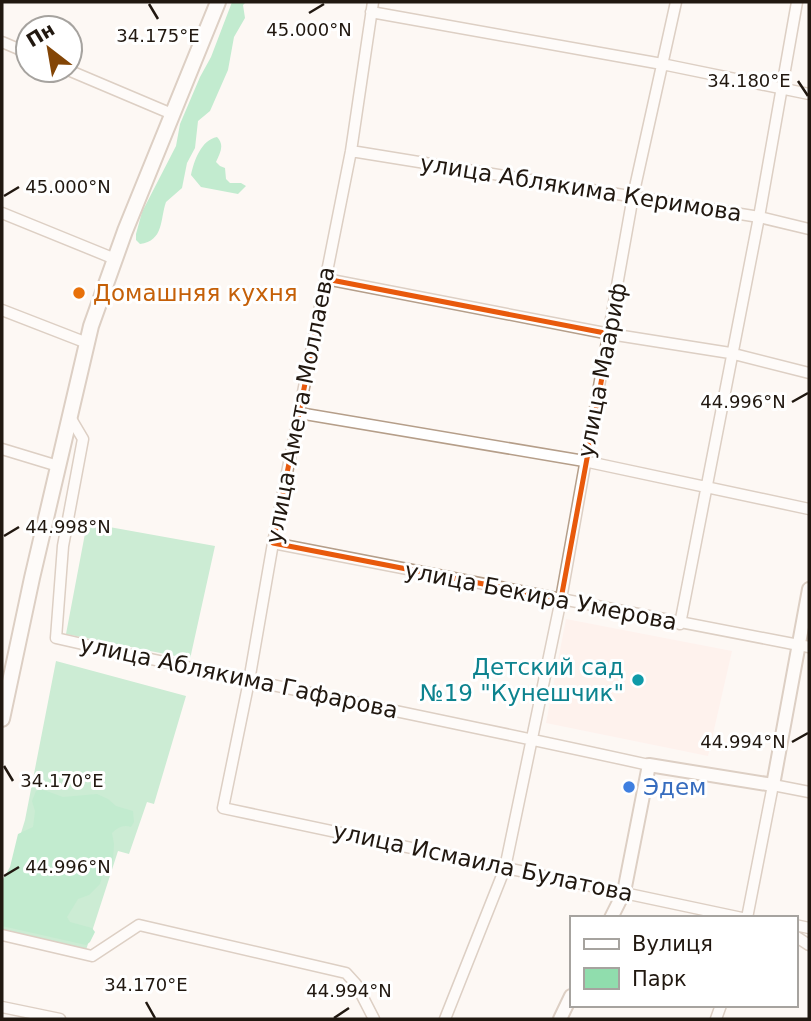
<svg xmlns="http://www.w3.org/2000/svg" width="811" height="1021" font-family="'DejaVu Sans',sans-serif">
	<rect width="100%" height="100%" fill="#fdf8f4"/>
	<!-- education -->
	<path fill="#ffeae5" d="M566 619 732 651 708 756 546 723Z"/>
	<!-- green -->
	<path fill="#90ddad" d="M87 523 215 546 190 659 66 634Z
		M56 661 186 696 154 804 147 802 129 854 118 851 86 950 2 929V895L25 820Z"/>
	<!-- forest -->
	<path fill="#7adca2" d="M232 2H246L243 5 245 18 234 37 228 70 210 111 198 121 195 148 187 163 182 188 166 202C160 219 164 241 140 244L136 240V234L142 212 176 146 180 124 200 77 211 57Z
		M217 137C225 145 220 153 216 162L220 166 225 168 226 179 230 183H241L246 186 238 194 201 187 191 175C194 161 201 140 217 137Z
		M41 789 63 797 97 794 108 799 116 806 133 811 134 822 131 827C123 824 117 828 112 833L114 844 113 860 103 873 100 884 89 895 78 899 67 917 70 922 92 928 95 932 90 942 86 945 2 926V881L10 867 18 834 33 827 35 811 32 801 36 791Z"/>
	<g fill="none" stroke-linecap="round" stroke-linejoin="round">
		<defs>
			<path id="minor" d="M373 2 351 151 273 543 249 681 223 808 742 918
				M371 12 662 64 809 94
				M2 42 28 53
				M68 70 172 114
				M351 151 759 217 809 229
				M2 213 115 259
				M326 279 610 334 730 353 809 373
				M2 310 87 343
				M299 413 584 461 809 509
				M70 417 83 439 63 546 56 638C253 683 451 721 649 765
				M2 449 58 466
				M273 543 809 647
				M680 624 759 217 797 2
				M747 918 773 785 809 792
				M795 925 809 928
				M2 935 92 956 139 925 346 973 356 984 374 1019
				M795 936 809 945
				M2 1007 60 1019
				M445 1019 505 868 561 599 633 196 676 2
				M716 1019 721 1005"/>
			<path id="tertiary" d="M611 918 624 892 649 765 773 785 809 589
				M560 1019 571 996"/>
			<path id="primary" d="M2 719 32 578 91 326 125 231 218 2"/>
		</defs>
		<!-- minor casing -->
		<use href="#minor" stroke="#b59e89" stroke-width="13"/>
		<!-- tertiary casing -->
		<use href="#tertiary" stroke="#b59e89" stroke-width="16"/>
		<!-- primary casing -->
		<use href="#primary" stroke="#b59e89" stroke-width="18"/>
		<!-- minor -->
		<use href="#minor" stroke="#fff" stroke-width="10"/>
		<!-- tertiary -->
		<use href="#tertiary" stroke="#fff" stroke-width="12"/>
		<!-- primary -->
		<use href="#primary" stroke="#fff" stroke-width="14"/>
	</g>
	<!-- marked area -->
	<path d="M0 0H811V1021H0ZM326 279 610 334 561 599 273 543Z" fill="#fdf8f4" fill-opacity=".55" fill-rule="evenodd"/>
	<path fill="none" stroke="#e8590c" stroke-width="5" stroke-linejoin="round" d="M326 279 610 334 561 599 273 543Z"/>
	<!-- ticks -->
	<path fill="none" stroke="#211810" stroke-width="2.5" d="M149 4 158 19M309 13 324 4M798 81 808 96M4 196 19 187M792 402 808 393M4 536 19 527M792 742 808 733M4 766 13 781M4 876 19 867M146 1002 155 1018M334 1018 349 1008"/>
	<!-- markers -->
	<circle fill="#e8710a" stroke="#fff" stroke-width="2.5" cx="79" cy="293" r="7"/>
	<circle fill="#0f9aa8" stroke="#fff" stroke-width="2.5" cx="638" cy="680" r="7"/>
	<circle fill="#3f7fe0" stroke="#fff" stroke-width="2.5" cx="629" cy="787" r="7"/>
	<g text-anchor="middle" stroke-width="6" stroke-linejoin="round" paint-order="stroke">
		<!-- street labels -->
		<g font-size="23" fill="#211810" stroke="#fff">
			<text transform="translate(581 188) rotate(9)" y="8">улица Аблякима Керимова</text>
			<text transform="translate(602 370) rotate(-79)" y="8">улица Маариф</text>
			<text transform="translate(300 405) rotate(-79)" y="8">улица Амета Моллаева</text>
			<text transform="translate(541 596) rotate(11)" y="8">улица Бекира Умерова</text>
			<text transform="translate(239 677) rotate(12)" y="8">улица Аблякима Гафарова</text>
			<text transform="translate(483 862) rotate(12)" y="8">улица Исмаила Булатова</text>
		</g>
		<!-- food labels -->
		<g font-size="23" fill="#c56008" stroke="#fff" text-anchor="start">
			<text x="93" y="301">Домашняя кухня</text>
		</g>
		<!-- culture labels -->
		<g font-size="23" fill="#0d838f" stroke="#fff" text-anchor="end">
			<text x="624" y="675">Детский сад<tspan x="624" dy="26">№19 "Кунешчик"</tspan></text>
		</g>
		<!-- shop labels -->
		<g font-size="23" fill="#366cbe" stroke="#fff" text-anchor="start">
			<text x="643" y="795">Эдем</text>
		</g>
	</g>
	<g font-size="18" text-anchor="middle" fill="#211810" stroke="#fff" stroke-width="6" stroke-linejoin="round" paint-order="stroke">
		<text x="309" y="36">45.000°N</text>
		<text x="158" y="42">34.175°E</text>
		<text x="749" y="87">34.180°E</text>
		<text x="68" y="193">45.000°N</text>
		<text x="743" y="408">44.996°N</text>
		<text x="68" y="533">44.998°N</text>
		<text x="743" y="748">44.994°N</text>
		<text x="62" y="787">34.170°E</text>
		<text x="68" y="873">44.996°N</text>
		<text x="146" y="991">34.170°E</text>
		<text x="349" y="997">44.994°N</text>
	</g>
	<!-- border -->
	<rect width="811" height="1021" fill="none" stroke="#211810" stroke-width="7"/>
	<!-- legend -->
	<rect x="570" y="916" width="228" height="91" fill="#ffffff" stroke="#a6a39f" stroke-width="2"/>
	<rect x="584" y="939" width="35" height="10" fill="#ffffff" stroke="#a6a39f" stroke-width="2"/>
	<text x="632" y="951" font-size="21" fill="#211810">Вулиця</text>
	<rect x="584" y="968" width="35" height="21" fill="#90ddad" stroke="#a6a39f" stroke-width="2"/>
	<text x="632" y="986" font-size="21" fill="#211810">Парк</text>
	<!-- north arrow -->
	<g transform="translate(49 49) rotate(329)"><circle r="33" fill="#ffffff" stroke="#a6a39f" stroke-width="2"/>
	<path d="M0-5L12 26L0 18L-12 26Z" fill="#834506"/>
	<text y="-10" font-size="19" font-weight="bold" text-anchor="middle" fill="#211810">Пн</text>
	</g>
</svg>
